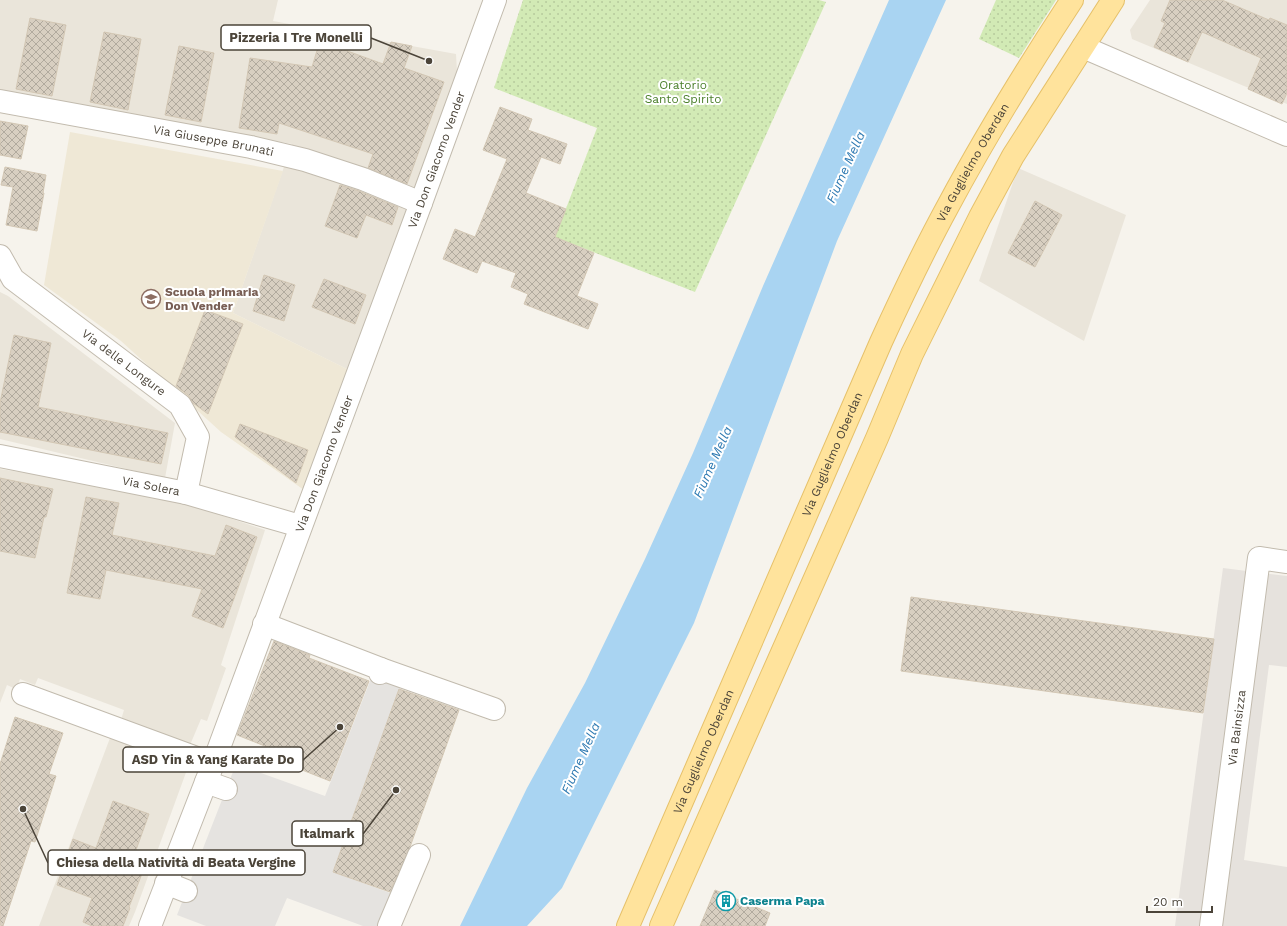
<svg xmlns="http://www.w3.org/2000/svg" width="1287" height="926" font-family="'Work Sans',sans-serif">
	<defs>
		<pattern id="park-dots" width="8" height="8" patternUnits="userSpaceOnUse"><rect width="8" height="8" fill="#d2eab5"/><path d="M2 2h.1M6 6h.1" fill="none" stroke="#b6ca9c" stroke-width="1.8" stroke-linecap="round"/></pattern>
		<pattern id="building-cross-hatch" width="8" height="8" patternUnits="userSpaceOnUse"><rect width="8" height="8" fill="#d8cfc1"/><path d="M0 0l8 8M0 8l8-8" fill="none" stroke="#b1aa9e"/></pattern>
	</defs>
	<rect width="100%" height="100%" fill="#f6f3ec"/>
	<!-- residential -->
	<path fill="#eae5da" d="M0 0H278L273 21 456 54 457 72 349 370 233 313 292 144 0 91Z
		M1150 0H1287V104L1132 39 1130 30Z
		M1018 168 1126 215 1084 341 979 281Z
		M0 292 8 296 175 423 165 478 0 439Z
		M0 469 152 492 265 530 221 665 226 668 207 721 201 719 190 745 121 720 124 710 38 678 35 685 20 679 16 689 7 685 0 703Z
		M110 738 188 767 135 912 129 926H39Z"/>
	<!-- industrial -->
	<path fill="#e6e2dd" d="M1223 568 1287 576V667L1269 665 1244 860 1287 867V926H1175Z"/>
	<!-- education -->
	<path fill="#efe8d6" d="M70 132 283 171 233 313 349 370 304 490 221 432 121 341 44 285Z"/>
	<!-- park -->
	<path fill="url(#park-dots)" d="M523 0H819L826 2 695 292 555 237 597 128 494 88Z
		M996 0H1056L1019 58 979 39Z"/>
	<!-- parking -->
	<path fill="#e5e3e0" d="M374 671 402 681 333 872 393 894 380 926H363L287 898 275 926H206L177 915 236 764 325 796Z"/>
	<!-- water -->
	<path fill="#a9d4f2" d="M889 0H946L837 241 694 623 562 888 527 926H460L527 788 585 683 645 559 693 453 763 286Z"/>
	<!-- building -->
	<path fill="url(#building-cross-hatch)" stroke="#d3c7b4" d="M1170 0H1222L1269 20 1270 18 1287 25V93L1282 104 1248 89 1261 58 1202 32 1188 62 1154 47 1165 23 1161 21Z
		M30 18 66 25 52 96 16 89Z
		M104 32 141 39 128 110 90 102Z
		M391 42 412 46 404 68 444 82 407 184 368 168 373 154 279 123 277 134 239 128 250 58 312 67 319 44 342 49 383 64Z
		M179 46 214 53 201 122 165 115Z
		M500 107 532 119 528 130 567 144 560 164 541 157 526 193 566 209 555 237 594 253 577 296 598 304 588 329 524 304 528 294 511 287 516 273 482 261 477 273 443 259 455 229 475 237 507 159 483 150Z
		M0 121 28 126 21 159 0 155Z
		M5 167 46 175 43 193H44L37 231 6 225 13 187 1 185Z
		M340 185 359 191 398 207 392 225 366 215 357 238 325 226Z
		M1035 201 1062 215 1035 267 1008 253Z
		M264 275 295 285 284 321 253 311Z
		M324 279 366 295 355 324 312 307Z
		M205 310 243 324 208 414 193 403 188 395 176 386Z
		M14 335 51 343 38 407 168 433 161 464 0 432V403Z
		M240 424 308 450 296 483 235 437Z
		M0 478 53 489 46 517H44L35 558 0 551Z
		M86 497 119 503 112 535 215 556 226 525 257 537 223 628 192 616 202 589 106 570 100 599 67 593Z
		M911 597 1214 639 1203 713 901 671Z
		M274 641 310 655 309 658 369 681 330 781 292 766 295 758 237 735Z
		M399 689 459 710 410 847 390 892 333 872Z
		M15 717 63 733 49 774 56 776 35 842 31 841 3 926 0 925V764Z
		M113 801 149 814 132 861 145 866 129 907 130 908 123 926H92L83 922 92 898 57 885 73 839 96 848Z
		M715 890 770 913 765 926H700Z"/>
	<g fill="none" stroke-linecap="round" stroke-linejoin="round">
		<defs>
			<g id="minor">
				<path d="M1083 47 1287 135"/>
				<path id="s1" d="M0 101 251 147 305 160 363 179 421 203"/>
				<path id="s2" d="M0 256 13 279 180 405 198 437 186 493"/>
				<path id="s3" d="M0 456 186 493 300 526"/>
				<path d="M264 624 381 669 380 673"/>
				<path d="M381 669 494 709"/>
				<path d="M23 694 213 764"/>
				<path d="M206 782 226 789"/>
				<path d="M166 883 186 891"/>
				<path id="s4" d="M150 926 213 764 421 203 495 0"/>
				<path d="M389 926 419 855"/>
				<path id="s5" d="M1211 926 1259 558 1287 562"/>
			</g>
			<g id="major">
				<path id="s6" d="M628 926 881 342C902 296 924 250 948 206 986 135 1028 67 1072 0"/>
				<path d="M661 926 877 438 912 354 980 217 1013 156 1113 0"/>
			</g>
		</defs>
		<!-- minor casing -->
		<use href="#minor" stroke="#c2bbae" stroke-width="24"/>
		<!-- major casing -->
		<use href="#major" stroke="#e6c16a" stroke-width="24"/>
		<!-- minor -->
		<use href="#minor" stroke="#fff" stroke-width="22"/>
		<!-- major -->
		<use href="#major" stroke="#ffe39c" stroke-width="22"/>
	</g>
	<!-- icons -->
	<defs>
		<symbol id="school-ring" viewBox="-11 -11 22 22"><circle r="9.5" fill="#fff" stroke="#8d6e63" stroke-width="1.5"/><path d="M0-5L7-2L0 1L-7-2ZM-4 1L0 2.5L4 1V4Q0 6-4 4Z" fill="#8d6e63"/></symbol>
		<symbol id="building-ring" viewBox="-11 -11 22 22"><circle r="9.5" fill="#fff" stroke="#0f9aa8" stroke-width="1.5"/><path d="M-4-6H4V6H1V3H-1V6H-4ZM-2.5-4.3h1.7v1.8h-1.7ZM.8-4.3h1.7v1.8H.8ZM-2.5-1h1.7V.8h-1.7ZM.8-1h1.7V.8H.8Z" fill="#0f9aa8"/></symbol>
	</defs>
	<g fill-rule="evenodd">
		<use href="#school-ring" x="140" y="288" width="22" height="22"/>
		<use href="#building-ring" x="715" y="890" width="22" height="22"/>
	</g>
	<g text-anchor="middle" stroke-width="4" stroke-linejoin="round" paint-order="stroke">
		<!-- park labels -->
		<g font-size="12" fill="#4a7f2a" stroke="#fff">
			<text x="683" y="89">Oratorio<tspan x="683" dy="14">Santo Spirito</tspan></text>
		</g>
		<!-- street labels -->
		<g font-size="12" fill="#4b4439" stroke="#fff">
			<text dy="4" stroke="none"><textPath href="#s1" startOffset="217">Via Giuseppe Brunati</textPath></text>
			<text dy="4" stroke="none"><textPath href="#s4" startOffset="818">Via Don Giacomo Vender</textPath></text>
			<text dy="4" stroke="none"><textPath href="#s6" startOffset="838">Via Guglielmo Oberdan</textPath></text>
			<text dy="4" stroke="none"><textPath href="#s2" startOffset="165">Via delle Longure</textPath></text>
			<text dy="4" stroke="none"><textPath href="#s6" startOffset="514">Via Guglielmo Oberdan</textPath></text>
			<text dy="4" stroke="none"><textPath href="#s4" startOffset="494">Via Don Giacomo Vender</textPath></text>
			<text dy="4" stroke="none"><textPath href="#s3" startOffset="154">Via Solera</textPath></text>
			<text dy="4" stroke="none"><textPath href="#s5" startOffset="200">Via Bainsizza</textPath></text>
			<text dy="4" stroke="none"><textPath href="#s6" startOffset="190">Via Guglielmo Oberdan</textPath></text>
		</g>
		<!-- education labels -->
		<g font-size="12" font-weight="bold" fill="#785e54" stroke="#fff" text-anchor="start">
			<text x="165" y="296">Scuola primaria<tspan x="165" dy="14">Don Vender</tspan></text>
		</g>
		<!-- culture labels -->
		<g font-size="12" font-weight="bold" fill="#0d838f" stroke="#fff" text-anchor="start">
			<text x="740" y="905">Caserma Papa</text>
		</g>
		<!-- water labels -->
		<g font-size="13" font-style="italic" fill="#2e7ab2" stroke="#fff">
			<text transform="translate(845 167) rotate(-66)" y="5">Fiume Mella</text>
			<text transform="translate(712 462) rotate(-66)" y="5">Fiume Mella</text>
			<text transform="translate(580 758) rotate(-66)" y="5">Fiume Mella</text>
		</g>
	</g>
	<!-- callouts -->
	<path fill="none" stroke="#4b4439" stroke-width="1.5" d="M429 61L371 38M340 727L303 760M396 790L363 834M23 809L48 863"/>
	<g fill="#4b4439" stroke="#fff" stroke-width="1.5">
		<circle cx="429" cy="61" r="4"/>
		<circle cx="340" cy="727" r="4"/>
		<circle cx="396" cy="790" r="4"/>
		<circle cx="23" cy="809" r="4"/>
	</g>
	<g fill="#fff" stroke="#4b4439" stroke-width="1.5">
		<rect x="221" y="25" width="150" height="25" rx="4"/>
		<rect x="123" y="747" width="180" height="25" rx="4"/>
		<rect x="292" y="821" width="71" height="25" rx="4"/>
		<rect x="48" y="850" width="257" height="25" rx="4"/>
	</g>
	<g font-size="13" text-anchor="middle" font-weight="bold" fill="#4b4439">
		<text x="296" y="42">Pizzeria I Tre Monelli</text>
		<text x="213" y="764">ASD Yin &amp; Yang Karate Do</text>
		<text x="327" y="838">Italmark</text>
		<text x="176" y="867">Chiesa della Natività di Beata Vergine</text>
	</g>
	<!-- scale -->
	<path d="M1147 906v6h65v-6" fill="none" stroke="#4b4439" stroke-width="2"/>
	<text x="1153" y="906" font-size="12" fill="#4b4439" stroke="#ffffff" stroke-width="3" paint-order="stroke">20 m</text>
</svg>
